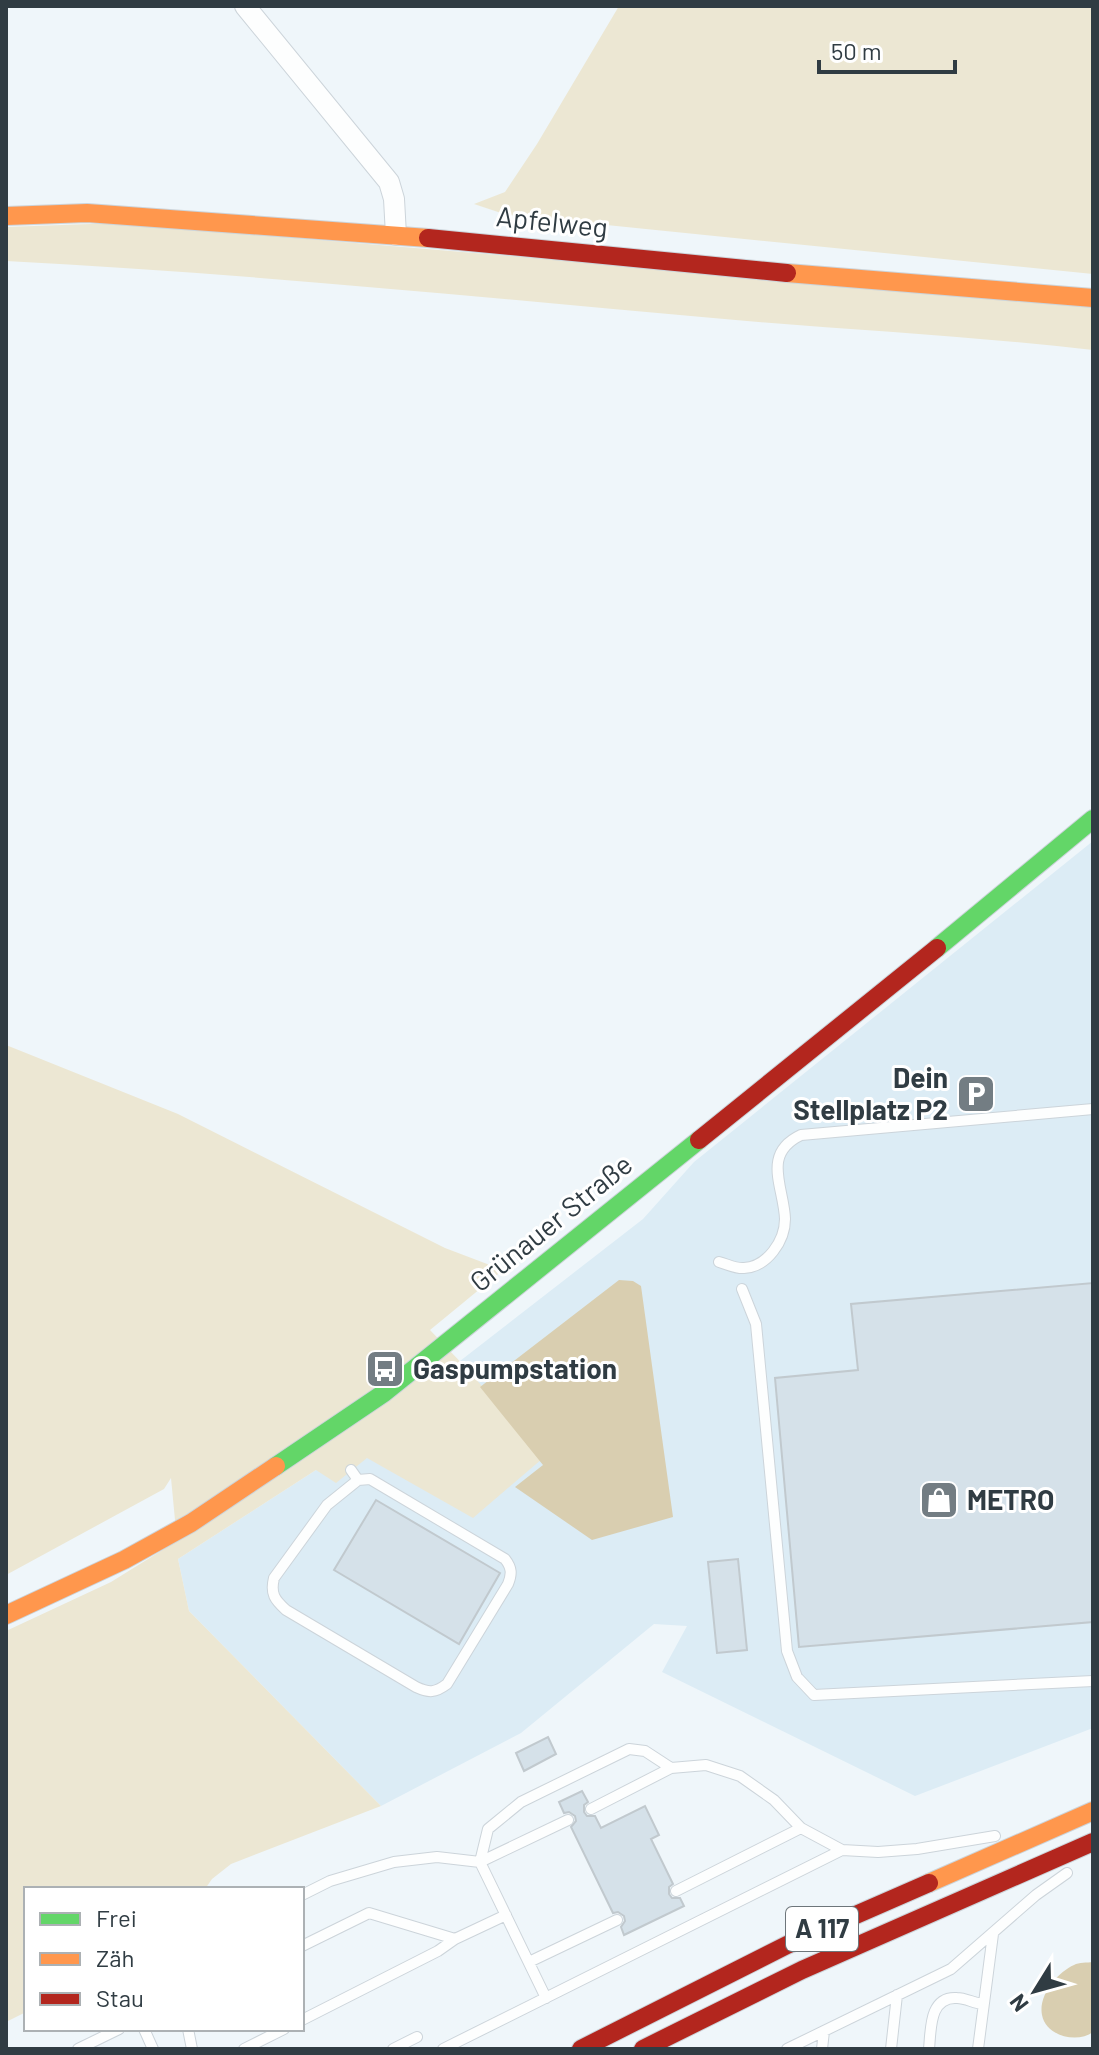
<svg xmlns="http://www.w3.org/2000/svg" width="1099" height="2055" font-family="Barlow,sans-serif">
	<rect width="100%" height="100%" fill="#eff6fa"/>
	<!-- built -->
	<path fill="#dcecf5" d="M1093 841V1728L915 1796 662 1672 687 1626 654 1624 521 1733 381 1806 189 1611 178 1559 316 1470 367 1458 542 1459 460 1361 643 1219 694 1162Z"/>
	<!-- green -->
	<path fill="#ece7d3" d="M619 6H1093V274L507 215 474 204 505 192 537 144Z
		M118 223 1093 305V350C966 335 839 330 713 318 477 297 242 273 6 261V227Z
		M6 1045 178 1114 445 1248 503 1270 430 1330 471 1373 542 1459 473 1518 367 1458 336 1483 316 1470 178 1559 189 1611 381 1806 231 1864 212 1879 205 1889H26V2012L6 2022V1631L111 1582 177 1541 171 1478 164 1489 6 1575Z"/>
	<!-- water -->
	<path fill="#d9ceb0" d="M619 1280 633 1281 641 1286 673 1517 592 1540 515 1487 543 1465 480 1387Z
		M1093 1962V2032C1077 2044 1046 2036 1042 2015 1038 1995 1058 1972 1074 1965 1079 1962 1087 1963 1093 1962Z"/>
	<!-- building -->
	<path fill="#d5e1e9" stroke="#c1c9ce" stroke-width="2" d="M1093 1283V1622L799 1647 775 1378 858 1370 851 1304Z
		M376 1500 500 1573 459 1644 334 1570Z
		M738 1559 747 1650 717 1653 708 1562Z
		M548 1737 556 1754 524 1771 516 1753Z
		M582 1791 588 1802 584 1805V1812L587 1816H595L601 1828 645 1806 659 1835 651 1839 673 1884 669 1887V1894L672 1898H680L684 1906 624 1935 621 1927 625 1921 624 1916 618 1912 613 1913 571 1827 576 1821 575 1816 569 1812 564 1813 559 1802Z"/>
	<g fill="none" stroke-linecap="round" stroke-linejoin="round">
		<defs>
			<path id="lane" d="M719 1262C727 1264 736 1269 744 1268 767 1267 785 1241 785 1219 784 1187 761 1154 801 1135L1093 1109
				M742 1289 756 1324 787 1651 797 1677 814 1695 1093 1681
				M351 1470 358 1480 370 1479 505 1559C512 1568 512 1574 508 1584L447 1684C435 1693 429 1693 416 1687L286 1610C275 1600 270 1594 274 1578L327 1505 358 1480
				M591 1809 671 1768 706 1765 740 1776 774 1800 801 1828 842 1850 878 1852 917 1849 995 1836
				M676 1891 801 1828
				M302 1895 330 1881 394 1862 437 1857 480 1862 568 1820
				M302 1946 369 1913 455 1939
				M529 1962 617 1920
				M546 1998 480 1862 488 1829 521 1802 629 1749 645 1751 671 1768
				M302 2020 438 1951 455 1939 506 1915
				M144 2029 153 2049
				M188 2029 192 2049
				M78 2049 119 2029
				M244 2049 284 2029
				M393 2049 417 2037
				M443 2049 842 1850
				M787 2049 951 1969 1036 1895 1067 1873
				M822 2049 824 2031
				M891 2049 897 1995
				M929 2049C931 2030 929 1996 957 1998 965 1998 974 2003 982 2004
				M978 2049 993 1934"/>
			<path id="street" d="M245 6 389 182 394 199 396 235"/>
			<path id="fast" d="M937 948 1093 819
				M276 1466 384 1393 699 1140"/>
			<path id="slow" d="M6 216 87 213 428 238
				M787 273 1093 298
				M6 1615 124 1560 191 1523 276 1466
				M929 1883 1093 1811"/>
			<path id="jam" d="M428 238 787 273
				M699 1140 937 948
				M581 2049 787 1945 929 1883
				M643 2049 802 1970 1093 1842"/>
		</defs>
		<!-- lane casing -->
		<use href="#lane" stroke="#ccd4da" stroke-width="12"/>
		<!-- street casing -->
		<use href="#street" stroke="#ccd4da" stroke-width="22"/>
		<!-- fast casing -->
		<use href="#fast" stroke="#ccd4da" stroke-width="20"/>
		<!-- slow casing -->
		<use href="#slow" stroke="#ccd4da" stroke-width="20"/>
		<!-- jam casing -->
		<use href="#jam" stroke="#ccd4da" stroke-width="20"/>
		<!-- lane -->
		<use href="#lane" stroke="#fdfefe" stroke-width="10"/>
		<!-- street -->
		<use href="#street" stroke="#fdfefe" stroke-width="20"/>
		<!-- fast -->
		<use href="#fast" stroke="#63d668" stroke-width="18"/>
		<!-- slow -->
		<use href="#slow" stroke="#ff974d" stroke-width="18"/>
		<!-- jam -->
		<use href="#jam" stroke="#b3261e" stroke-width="18"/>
	</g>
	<!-- icons -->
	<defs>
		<symbol id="parking-square" viewBox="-11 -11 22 22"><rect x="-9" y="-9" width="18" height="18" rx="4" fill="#737d83" stroke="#fff"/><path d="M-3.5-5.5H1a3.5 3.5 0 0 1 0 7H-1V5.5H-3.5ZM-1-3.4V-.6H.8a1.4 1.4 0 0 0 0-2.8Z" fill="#fff"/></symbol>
		<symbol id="bus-square" viewBox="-11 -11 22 22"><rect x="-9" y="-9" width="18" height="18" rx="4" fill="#737d83" stroke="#fff"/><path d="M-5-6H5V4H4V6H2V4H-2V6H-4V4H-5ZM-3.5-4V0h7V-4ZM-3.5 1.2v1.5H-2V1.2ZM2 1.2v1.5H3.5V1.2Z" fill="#fff"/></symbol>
		<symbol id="shop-square" viewBox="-11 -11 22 22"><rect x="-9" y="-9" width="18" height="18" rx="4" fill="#737d83" stroke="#fff"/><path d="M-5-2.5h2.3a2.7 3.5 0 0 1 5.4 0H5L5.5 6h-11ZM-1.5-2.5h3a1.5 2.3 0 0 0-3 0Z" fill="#fff"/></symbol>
	</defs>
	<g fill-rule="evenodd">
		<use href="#parking-square" x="954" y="1072" width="44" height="44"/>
		<use href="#bus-square" x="363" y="1347" width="44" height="44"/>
		<use href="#shop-square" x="917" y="1478" width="44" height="44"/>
	</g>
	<g text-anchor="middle" stroke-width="6" stroke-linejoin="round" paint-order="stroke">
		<!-- shield labels -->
		<rect fill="#fff" stroke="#6e767b" stroke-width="2" x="786" y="1907" width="72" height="44" rx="6"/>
		<g font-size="26" font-weight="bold" fill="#303c43">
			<text x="822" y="1938">A 117</text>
		</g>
		<!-- street labels -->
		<g font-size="28" fill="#303c43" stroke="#fff">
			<text transform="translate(552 222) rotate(6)" y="10">Apfelweg</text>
			<text transform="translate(551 1223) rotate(-39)" y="10">Grünauer Straße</text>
		</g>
		<!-- poi labels -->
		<g font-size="28" font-weight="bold" fill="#303c43" stroke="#fff" text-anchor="start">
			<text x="948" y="1088" text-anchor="end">Dein<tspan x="948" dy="32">Stellplatz P2</tspan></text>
			<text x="413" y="1379">Gaspumpstation</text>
			<text x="967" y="1510">METRO</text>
		</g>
	</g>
	<!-- border -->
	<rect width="1099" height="2055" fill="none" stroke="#303c43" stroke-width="16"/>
	<!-- legend -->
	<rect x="24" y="1887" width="280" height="144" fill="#ffffff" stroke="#acb1b4" stroke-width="2"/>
	<rect x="40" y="1913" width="40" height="12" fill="#63d668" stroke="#acb1b4" stroke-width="2"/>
	<text x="96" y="1927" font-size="24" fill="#303c43">Frei</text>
	<rect x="40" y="1953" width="40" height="12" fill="#ff974d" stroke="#acb1b4" stroke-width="2"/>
	<text x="96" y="1967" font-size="24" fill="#303c43">Zäh</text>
	<rect x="40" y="1993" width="40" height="12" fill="#b3261e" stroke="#acb1b4" stroke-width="2"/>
	<text x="96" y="2007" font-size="24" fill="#303c43">Stau</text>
	<!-- north arrow -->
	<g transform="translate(1035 1991) rotate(233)" stroke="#ffffff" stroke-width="6" paint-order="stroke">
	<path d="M0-6L14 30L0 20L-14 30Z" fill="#303c43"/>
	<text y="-12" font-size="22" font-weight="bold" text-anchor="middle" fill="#303c43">N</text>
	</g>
	<!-- scale -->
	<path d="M819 60v12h136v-12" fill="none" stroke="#303c43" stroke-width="4"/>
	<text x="831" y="60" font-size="24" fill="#303c43" stroke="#ffffff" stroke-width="6" paint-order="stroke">50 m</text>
</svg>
